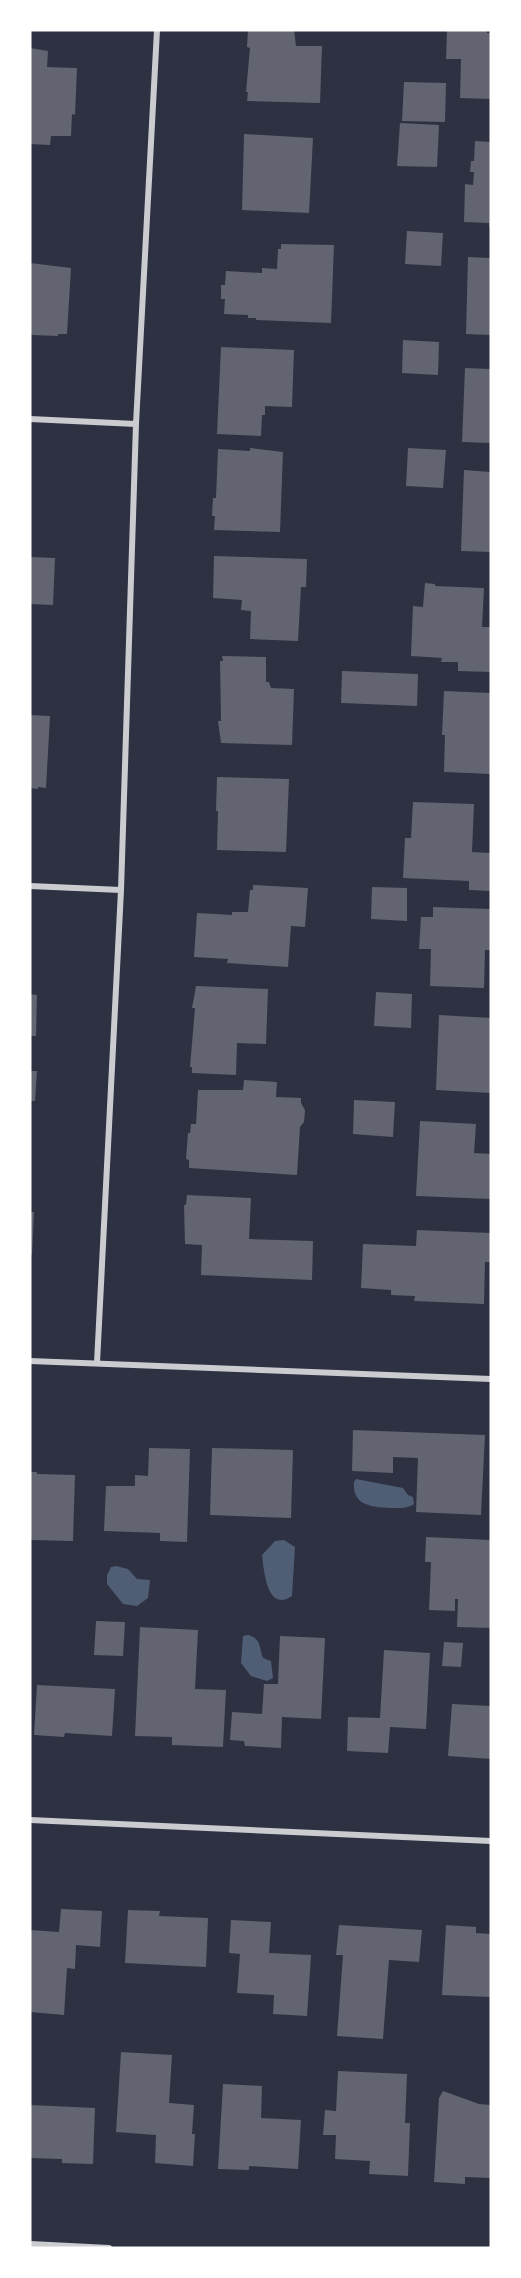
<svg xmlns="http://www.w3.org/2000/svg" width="521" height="2278" font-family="Karla,sans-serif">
	<rect width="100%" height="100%" fill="#2d3142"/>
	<!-- water -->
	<path fill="#4f5d75" d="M356 1479 403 1488 408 1495 413 1497 414 1504C406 1509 399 1508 391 1508 372 1507 352 1506 354 1482Z
		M284 1540 295 1547 292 1596C267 1613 264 1571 262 1555L275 1541Z
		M116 1566 128 1569 137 1579 150 1580 148 1598 137 1606 123 1604 107 1584V1575L111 1567Z
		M248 1635C261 1638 259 1647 263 1658L271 1661 273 1678 267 1681 251 1676 241 1663 243 1636Z"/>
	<!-- building -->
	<path fill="#626471" d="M248 30H294L296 46H322L320 103 247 101 248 92H246L250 48 247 47Z
		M447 30H487V33H491V99L460 98 461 59H446Z
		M30 48 48 51 47 67 77 68 75 115 72 114 71 136H51L50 145 30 144Z
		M404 82 446 83 445 122 402 121Z
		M400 123 439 125 437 167 397 166Z
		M244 134 313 138 309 213 242 210Z
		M475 141 491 142V227H489V223L464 222 465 184 473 185 474 172H470L471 161H474Z
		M407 231 443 233 441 266 405 264Z
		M281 244 334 245 331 323 256 320V318H248V315L224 314 225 299H221V285H225L226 271 262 273V268L277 269 278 249H281Z
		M468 257 491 258V335L466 334Z
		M30 263 71 268 67 334H58V336L32 335 30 332Z
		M403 340 439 342 438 375 402 373Z
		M221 347 294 350 292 407 265 406V415H262L261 436 217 434Z
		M465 368 491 369V443L462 442Z
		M250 448 283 452 280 532 214 530 215 516H212L213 498H216L218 449 250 451Z
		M408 448 446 450 443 488 406 486Z
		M464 470 491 472V552L461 551Z
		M214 556 307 559 306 587H301L298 641 250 639 251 611 241 610 242 600 213 598Z
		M30 557 55 558 53 605 30 604Z
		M425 583 435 584V586L484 588 482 627H491V672L458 671V662H441L442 658 411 656 413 606 423 607Z
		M222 656 266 657V682H269L271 688 294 689 292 745 221 743 218 721H221L220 661H223Z
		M342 671 418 674 417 706 341 703Z
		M444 691 491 693V774L444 772 445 735H442Z
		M30 715 50 716 46 788 38 787V789L30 788Z
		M217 777 289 779 286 852 217 850 218 811H216Z
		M413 802 474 804 472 852 491 853V891L469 890V881L403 878 405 838H411Z
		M253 885 308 888 305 927 291 926 288 967 227 963 228 959 194 957 197 913 232 915V912H248L250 890H253Z
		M372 887 407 888V921L371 919Z
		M433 907 491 909V950H485L484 988 430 986 431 949H419L421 917H433Z
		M196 986 268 989 266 1044 237 1043 236 1075 192 1073V1067H190L195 1008H192Z
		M376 992 412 994 411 1028 374 1026Z
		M30 994 37 995 36 1036H30Z
		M439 1015 491 1018V1093L436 1090Z
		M30 1071H37L35 1101H30Z
		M244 1080 277 1082 276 1097 301 1098V1103L305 1110 304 1122 300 1127 297 1175 189 1168V1160L186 1159 188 1133H190L191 1124H196L198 1090H243Z
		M354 1100 395 1102 393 1137 353 1134Z
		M420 1121 476 1124 474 1153 491 1154V1199L416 1196Z
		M187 1195 251 1198 249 1239 313 1241 312 1280 201 1275 202 1245 185 1244 184 1205H186Z
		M30 1212H34L32 1255H30Z
		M417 1230 491 1233V1262H485L484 1304 414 1301 415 1296 391 1295V1290L361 1288 363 1244 416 1246Z
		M353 1430 485 1435 481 1515 416 1512 418 1458 393 1457V1473L352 1471Z
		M149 1448 190 1449 187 1542 160 1541V1533L104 1531 106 1486H135V1475L148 1476Z
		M212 1448 293 1450 291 1518 210 1515Z
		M30 1472H37V1474L75 1475 73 1541 30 1540Z
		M426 1537 491 1540V1628L457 1627 458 1599H455V1611L429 1610 431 1562H425Z
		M96 1621 125 1622 123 1656 94 1655Z
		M140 1627 198 1630 195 1689 226 1690 223 1747 172 1745V1737L135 1736Z
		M280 1636 325 1638 321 1719 282 1717 281 1748 245 1746 244 1741 230 1740 232 1712 262 1714 264 1684H278Z
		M444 1642 463 1643 461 1667 442 1666Z
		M384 1650 430 1653 426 1729 390 1727 388 1753 347 1751 348 1717 380 1718Z
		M37 1685 115 1689 112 1736 65 1733 64 1737 34 1735Z
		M452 1704 491 1706V1759L448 1756Z
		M61 1909 102 1911 100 1947 76 1945 75 1969 67 1968 64 2015 30 2012V1930L59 1932Z
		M128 1910 160 1911 159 1916 208 1918 206 1967 125 1963Z
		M231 1920 271 1922 269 1953 311 1955 307 2016 273 2014 274 1995 237 1993 240 1954 229 1953Z
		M339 1925 422 1930 419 1962 389 1960 383 2039 337 2036 343 1955H336Z
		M446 1925 476 1927V1933L491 1934V1997L442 1995Z
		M121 2052 172 2055 169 2103 194 2105 192 2134H195L193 2166 155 2163 156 2135 116 2132Z
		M338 2071 407 2074 405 2123H410L408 2176 369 2174 370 2161 335 2159 336 2135H323L325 2110 336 2111Z
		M223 2084 262 2086 261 2118 301 2120 298 2169 249 2166V2170L218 2169Z
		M443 2091 479 2104 491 2105V2178L465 2177V2184L434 2182 439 2098Z
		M30 2105 95 2108 93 2164 62 2163V2159L30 2158Z"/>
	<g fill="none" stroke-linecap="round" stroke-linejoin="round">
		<!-- minor -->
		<path stroke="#caccd0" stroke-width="6" d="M30 419 136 424
			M30 886 121 890
			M30 1361 491 1379
			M97 1363 121 890 136 424 157 30
			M30 1820 491 1841
			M30 2244 109 2248"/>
	</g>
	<!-- border -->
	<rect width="521" height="2278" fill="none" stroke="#ffffff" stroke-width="63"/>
</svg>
